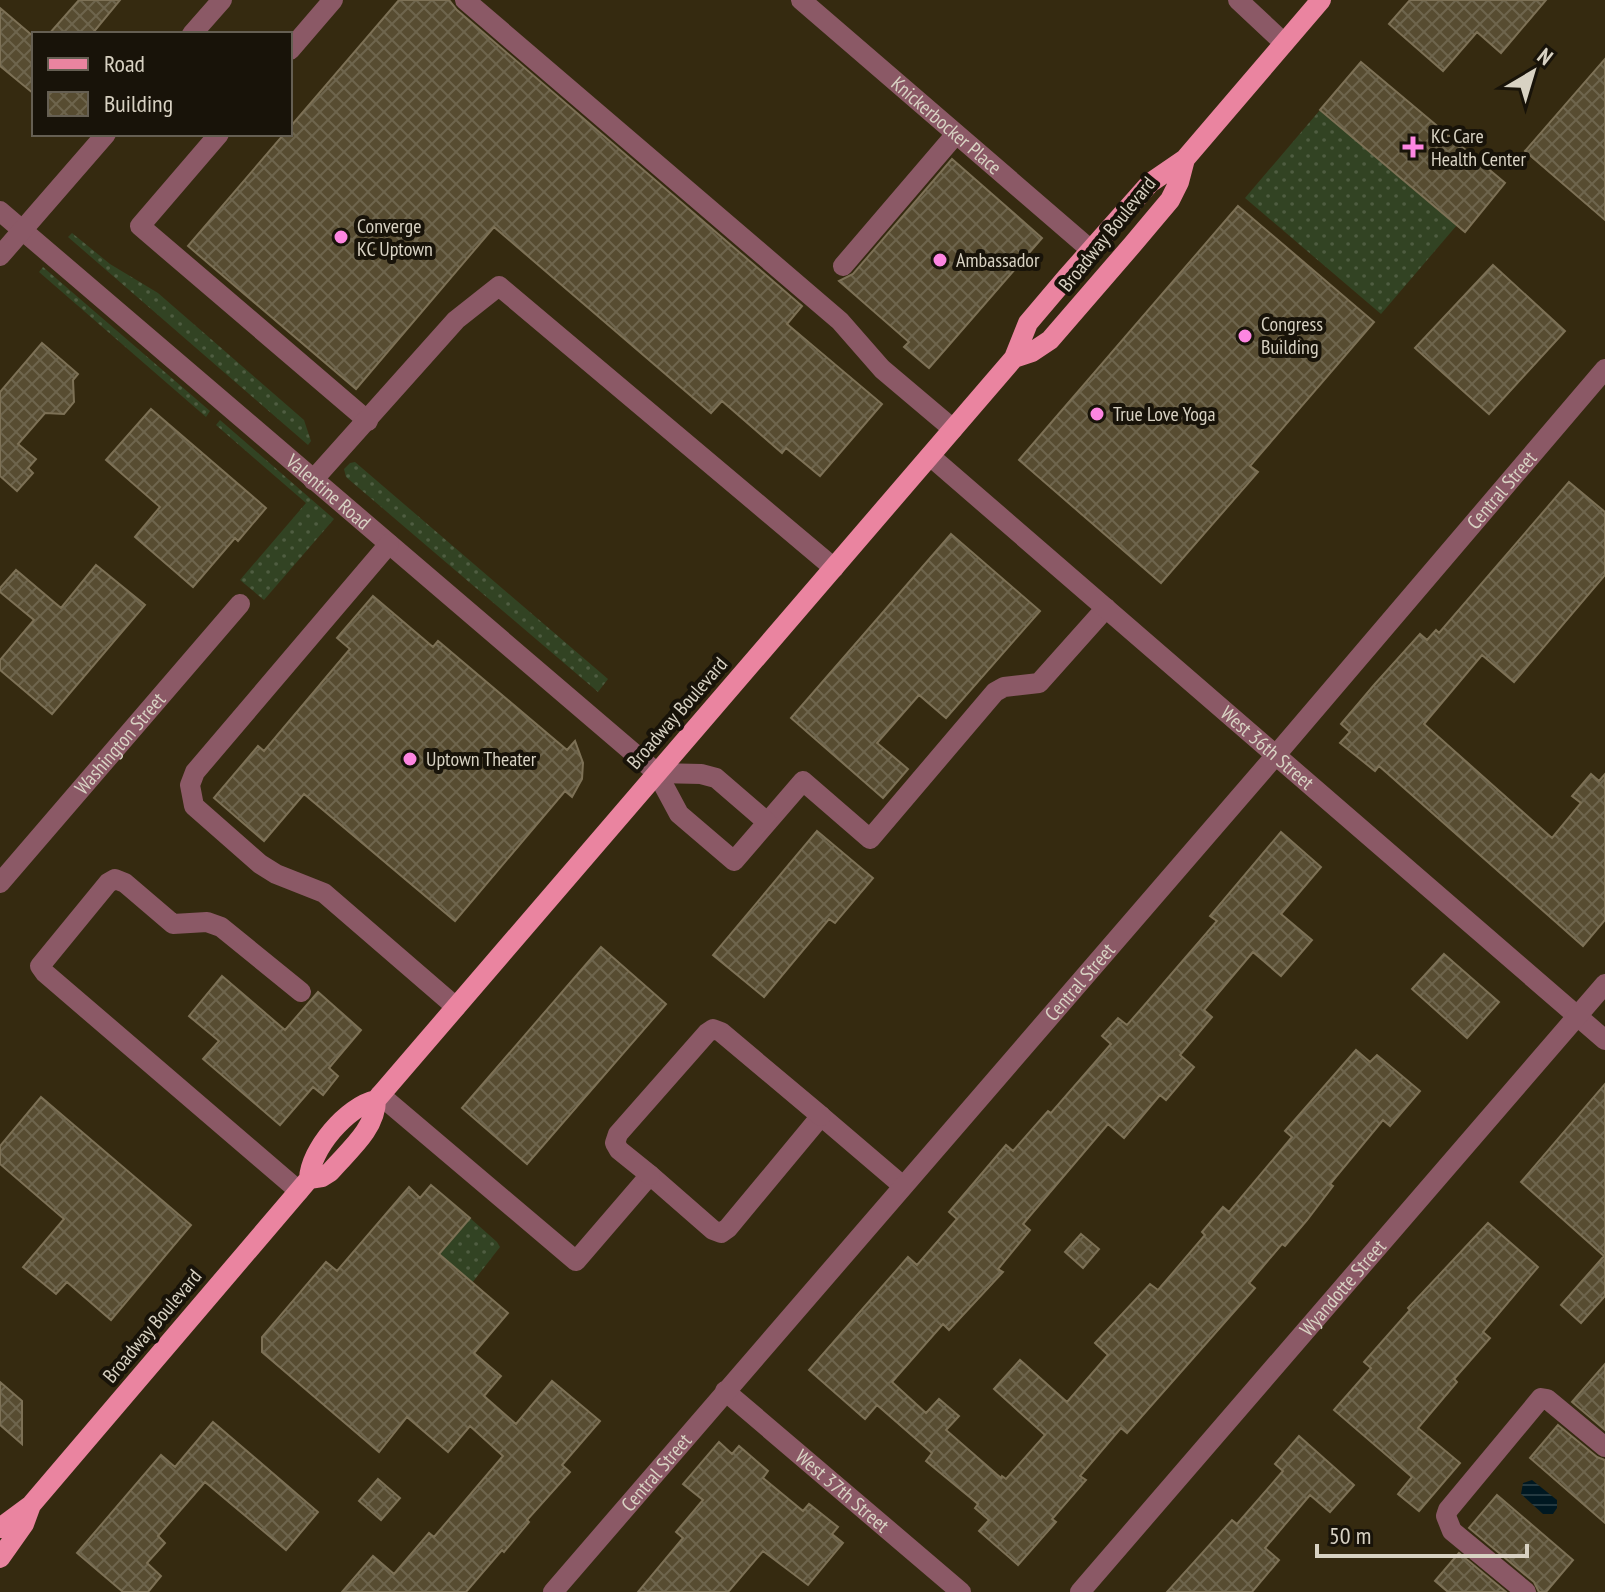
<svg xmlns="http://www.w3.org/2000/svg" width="1605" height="1592" font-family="'PT Sans Narrow',sans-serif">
	<defs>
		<pattern id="grass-dots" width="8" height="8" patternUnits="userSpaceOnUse" patternTransform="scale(2)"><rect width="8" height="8" fill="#324323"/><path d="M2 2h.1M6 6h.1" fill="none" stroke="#4f5d41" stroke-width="1.8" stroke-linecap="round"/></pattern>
		<pattern id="water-rules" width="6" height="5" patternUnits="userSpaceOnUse" patternTransform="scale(2)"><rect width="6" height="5" fill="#001821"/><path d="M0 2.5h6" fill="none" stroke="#243940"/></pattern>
		<pattern id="building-cross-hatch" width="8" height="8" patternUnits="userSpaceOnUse" patternTransform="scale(2)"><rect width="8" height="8" fill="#574c31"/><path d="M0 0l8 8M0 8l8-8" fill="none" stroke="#6e654d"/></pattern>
	</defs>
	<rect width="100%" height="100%" fill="#352a10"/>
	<!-- grass -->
	<path fill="url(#grass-dots)" d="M1320 110 1457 225 1381 314 1245 198Z
		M72 233 110 264 158 293 304 420 311 441 308 445 68 237Z
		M43 267 210 411 206 417 39 272Z
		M220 420 334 519 264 600 240 580 306 503 216 425Z
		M355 462 608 679 598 692 346 477 344 469 350 463Z
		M470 1218 497 1242 500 1247 472 1283 439 1254Z"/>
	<!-- water -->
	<path fill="url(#water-rules)" d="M1532 1480 1557 1500V1508L1553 1514H1543L1521 1494 1523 1483Z"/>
	<!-- building -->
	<path fill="url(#building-cross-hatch)" stroke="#7d7156" stroke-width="2" d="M79 0H120L92 34H49Z
		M399 0H449L457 10 802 306 787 324 882 404 820 476 786 448 782 453 722 401 711 413 494 227 356 389 188 246 284 134H290V127Z
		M1410 0H1546L1501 53 1477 32 1443 71 1389 24Z
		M0 8 34 37V94L0 66Z
		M1605 59V220L1525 151Z
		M1361 62 1505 183 1465 232 1320 110Z
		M952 159 1042 238 929 368 904 347 909 342 839 281 853 274Z
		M1238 206 1374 322 1250 466 1258 472 1161 583 1019 460Z
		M1493 265 1565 331 1489 414 1415 348Z
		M42 343 78 374 73 380 74 402 64 414 45 413 18 444 36 459 28 468 33 473 17 491 0 476V392Z
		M151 409 266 508 238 541 235 538 193 587 135 537 160 507 106 460Z
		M1569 482 1605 512V575L1514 682 1482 655 1424 724 1552 838 1581 803 1572 796 1591 774 1599 781 1605 774V920L1583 946 1379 766 1375 771 1340 743 1350 732 1341 724 1374 685 1420 634 1427 640 1436 630 1439 633Z
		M951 534 1040 611 946 718 919 695 877 743 908 769 883 798 791 718Z
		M96 565 145 605 52 714 0 670V660L34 620 0 592V588L16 570 61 608Z
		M373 596 433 647 438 641 567 750 575 741 583 763 582 779 572 797 565 791 455 921 304 794 264 841 214 798 258 746 264 751 350 649 337 638Z
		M817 831 873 878 835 923 829 919 764 997 713 955Z
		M1281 832 1321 867 1281 914 1312 940 1281 976 1253 952 1204 1010 1212 1017 1180 1055 1194 1067 1166 1100 1160 1095 1124 1138 1108 1124 1023 1224 1030 1230 998 1269 1003 1272 949 1330 943 1324 892 1382 926 1413 939 1399 959 1416 946 1430 1001 1478 1002 1476 1006 1479 1045 1435 994 1389 1020 1360 1067 1402 1108 1355 1095 1343 1150 1284 1158 1290 1205 1235 1202 1232 1223 1207 1229 1212 1292 1137 1285 1131 1356 1050 1370 1062 1377 1055 1420 1091 1390 1126 1383 1120 1330 1184 1333 1186 1307 1220 1285 1246 1282 1244 1249 1283 1255 1288 1127 1433 1121 1428 1080 1476 1086 1480 1052 1519 1056 1522 1018 1565 979 1531 989 1520 975 1508 978 1504 926 1461 932 1453 877 1405 865 1419 809 1370 908 1257 917 1265 957 1219 949 1212 1006 1145 1013 1151 1048 1111 1051 1113 1111 1044 1102 1036 1118 1018 1127 1025 1142 1008 1217 921 1210 916Z
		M601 947 666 1004 527 1164 462 1108Z
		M1444 954 1499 1002 1467 1038 1412 989Z
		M222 976 285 1030 318 992 361 1030 329 1068 338 1076 323 1095 313 1087 280 1125 203 1059 219 1041 189 1016Z
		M1605 1084V1296L1581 1323 1561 1305 1604 1256 1521 1182Z
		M41 1097 191 1225 111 1320 67 1282 56 1294 23 1267 64 1219 0 1164V1146Z
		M431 1185 470 1218 439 1254 508 1313 474 1353 501 1376 484 1396 516 1424 552 1381 600 1421 562 1465 570 1472 527 1520 529 1522 504 1552 502 1550 466 1592H342L373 1556 394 1574 429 1533 434 1537 503 1456 470 1426 448 1452 407 1417 379 1452 262 1352V1337L326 1262 337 1271 409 1187 420 1198Z
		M1488 1223 1538 1267 1483 1332 1490 1338 1454 1379 1457 1382 1418 1428 1460 1463 1419 1511 1398 1494 1412 1477 1334 1410 1371 1368 1364 1362 1410 1310 1408 1308Z
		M1081 1234 1099 1249 1083 1268 1065 1252Z
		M1605 1364V1430L1572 1402Z
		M0 1382 22 1401V1444L0 1425Z
		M213 1422 318 1512 286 1550 205 1482 158 1536 165 1543 147 1563 161 1576 148 1592H123L77 1553 161 1455 175 1467Z
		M1558 1425 1597 1457 1605 1460V1523L1530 1458Z
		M1299 1436 1354 1485 1330 1512 1310 1495 1265 1548 1279 1560 1252 1592H1167L1232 1520 1237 1524 1283 1471 1275 1464Z
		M719 1442 732 1454 739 1446 768 1471 763 1478 803 1511 809 1504 838 1527 832 1534 843 1543 808 1585 763 1551 728 1592H638L683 1538 676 1532 703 1500 683 1484Z
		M378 1479 400 1498 381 1520 359 1501Z
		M1497 1495 1573 1560 1546 1592H1539L1534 1582 1469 1528Z
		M1459 1553 1506 1592H1448L1435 1581Z"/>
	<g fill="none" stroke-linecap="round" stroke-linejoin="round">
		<!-- minor -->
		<g stroke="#8b5966" stroke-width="20">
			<path d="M465 0 840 321 882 369 953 429"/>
			<path id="s1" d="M801 0 1091 250"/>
			<path d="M1238 0 1284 43"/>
			<path d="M192 34 222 0"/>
			<path d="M290 50 333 0"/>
			<path d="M219 134 140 226 368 421"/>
			<path id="s2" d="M0 211 657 773 679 814 734 861 803 781 870 839 995 692 1004 687 1039 683 1106 608"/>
			<path d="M0 256 106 134"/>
			<path d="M843 266 956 134"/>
			<path id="s3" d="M930 456 1605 1040"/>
			<path d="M313 480 456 320 499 286 834 568"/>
			<path d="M389 544 195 772 190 785 194 806 260 864 276 874 324 893 456 1007"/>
			<path d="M657 773 701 774 716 778 767 822"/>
			<path id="s4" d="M0 883 240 604"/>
			<path d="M380 1095 576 1261 650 1175 713 1230 721 1233 728 1228 821 1116 903 1186"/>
			<path d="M650 1175 619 1150 615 1143 618 1134 707 1033 713 1029 721 1032 821 1116"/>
			<path d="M299 1191 45 973 40 966 108 883 115 879 125 883 173 924 207 922 221 927 301 992"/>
			<path id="s5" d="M725 1391 961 1592"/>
			<path id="s6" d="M553 1592 1276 755 1605 369"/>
			<path id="s7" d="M1080 1592 1605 984"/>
			<path d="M1526 1592 1452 1531 1446 1516 1448 1510 1541 1398 1547 1399 1605 1447"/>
		</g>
		<!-- major -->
		<path stroke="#ea84a0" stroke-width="20" d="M1014 358 1032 352 1050 340 1133 244 1170 200 1179 182 1185 159
			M309 1179 322 1177 330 1172C348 1151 376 1129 376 1100
			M0 1528 31 1505 309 1179C310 1150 347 1106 376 1100L1014 358 1028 323 1067 277 1150 183 1185 159 1321 0
			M0 1558 24 1524 31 1505"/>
	</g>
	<!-- markers -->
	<g fill="#fd86e1" stroke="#181309" stroke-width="3">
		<path d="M1409 135h8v8h8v8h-8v8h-8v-8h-8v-8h8z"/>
		<circle cx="341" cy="237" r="8"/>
		<circle cx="940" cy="260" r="8"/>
		<circle cx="1245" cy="336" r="8"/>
		<circle cx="1097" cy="414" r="8"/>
		<circle cx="410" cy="759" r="8"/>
	</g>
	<g text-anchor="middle" stroke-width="8" stroke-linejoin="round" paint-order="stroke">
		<!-- street labels -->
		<g font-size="20" fill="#d8d2c3" stroke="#181309">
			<text dy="7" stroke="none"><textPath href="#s1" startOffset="192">Knickerbocker Place</textPath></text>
			<text transform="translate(1107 234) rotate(-51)" y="7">Broadway Boulevard</text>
			<text dy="7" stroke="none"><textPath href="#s6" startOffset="1454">Central Street</textPath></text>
			<text dy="7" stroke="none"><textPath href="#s2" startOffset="432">Valentine Road</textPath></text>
			<text transform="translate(677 713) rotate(-49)" y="7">Broadway Boulevard</text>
			<text dy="7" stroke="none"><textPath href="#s4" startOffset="184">Washington Street</textPath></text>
			<text dy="7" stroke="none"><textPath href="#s3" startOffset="446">West 36th Street</textPath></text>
			<text dy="7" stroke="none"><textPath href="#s6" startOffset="806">Central Street</textPath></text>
			<text dy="7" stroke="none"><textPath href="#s7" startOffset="402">Wyandotte Street</textPath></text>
			<text transform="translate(152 1326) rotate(-50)" y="7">Broadway Boulevard</text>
			<text dy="7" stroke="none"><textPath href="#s6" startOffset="158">Central Street</textPath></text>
			<text dy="7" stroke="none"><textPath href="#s5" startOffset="154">West 37th Street</textPath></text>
		</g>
		<!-- poi labels -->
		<g font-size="20" fill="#d8d2c3" stroke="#181309" text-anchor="start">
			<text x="1431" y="143">KC Care<tspan x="1431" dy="23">Health Center</tspan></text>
			<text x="357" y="233">Converge<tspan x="357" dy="23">KC Uptown</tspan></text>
			<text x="956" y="267">Ambassador</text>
			<text x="1261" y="331">Congress<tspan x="1261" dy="23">Building</tspan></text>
			<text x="1113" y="421">True Love Yoga</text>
			<text x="426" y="766">Uptown Theater</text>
		</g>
	</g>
	<!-- legend -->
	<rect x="32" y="32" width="260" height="104" fill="#181309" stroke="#655f53" stroke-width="2"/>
	<rect x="48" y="58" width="40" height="12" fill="#ea84a0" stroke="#655f53" stroke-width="2"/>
	<text x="104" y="72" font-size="24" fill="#d8d2c3">Road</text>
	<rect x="48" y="92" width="40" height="24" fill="url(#building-cross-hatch)" stroke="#655f53" stroke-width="2"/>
	<text x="104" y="112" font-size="24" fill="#d8d2c3">Building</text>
	<!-- north arrow -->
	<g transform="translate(1533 72) rotate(38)" stroke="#181309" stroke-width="6" paint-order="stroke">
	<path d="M0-6L14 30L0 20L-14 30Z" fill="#d8d2c3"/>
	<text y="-12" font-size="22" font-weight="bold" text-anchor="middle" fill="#d8d2c3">N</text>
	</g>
	<!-- scale -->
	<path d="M1317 1544v12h210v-12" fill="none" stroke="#d8d2c3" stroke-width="4"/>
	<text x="1329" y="1544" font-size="24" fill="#d8d2c3" stroke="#181309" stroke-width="6" paint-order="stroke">50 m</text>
</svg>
